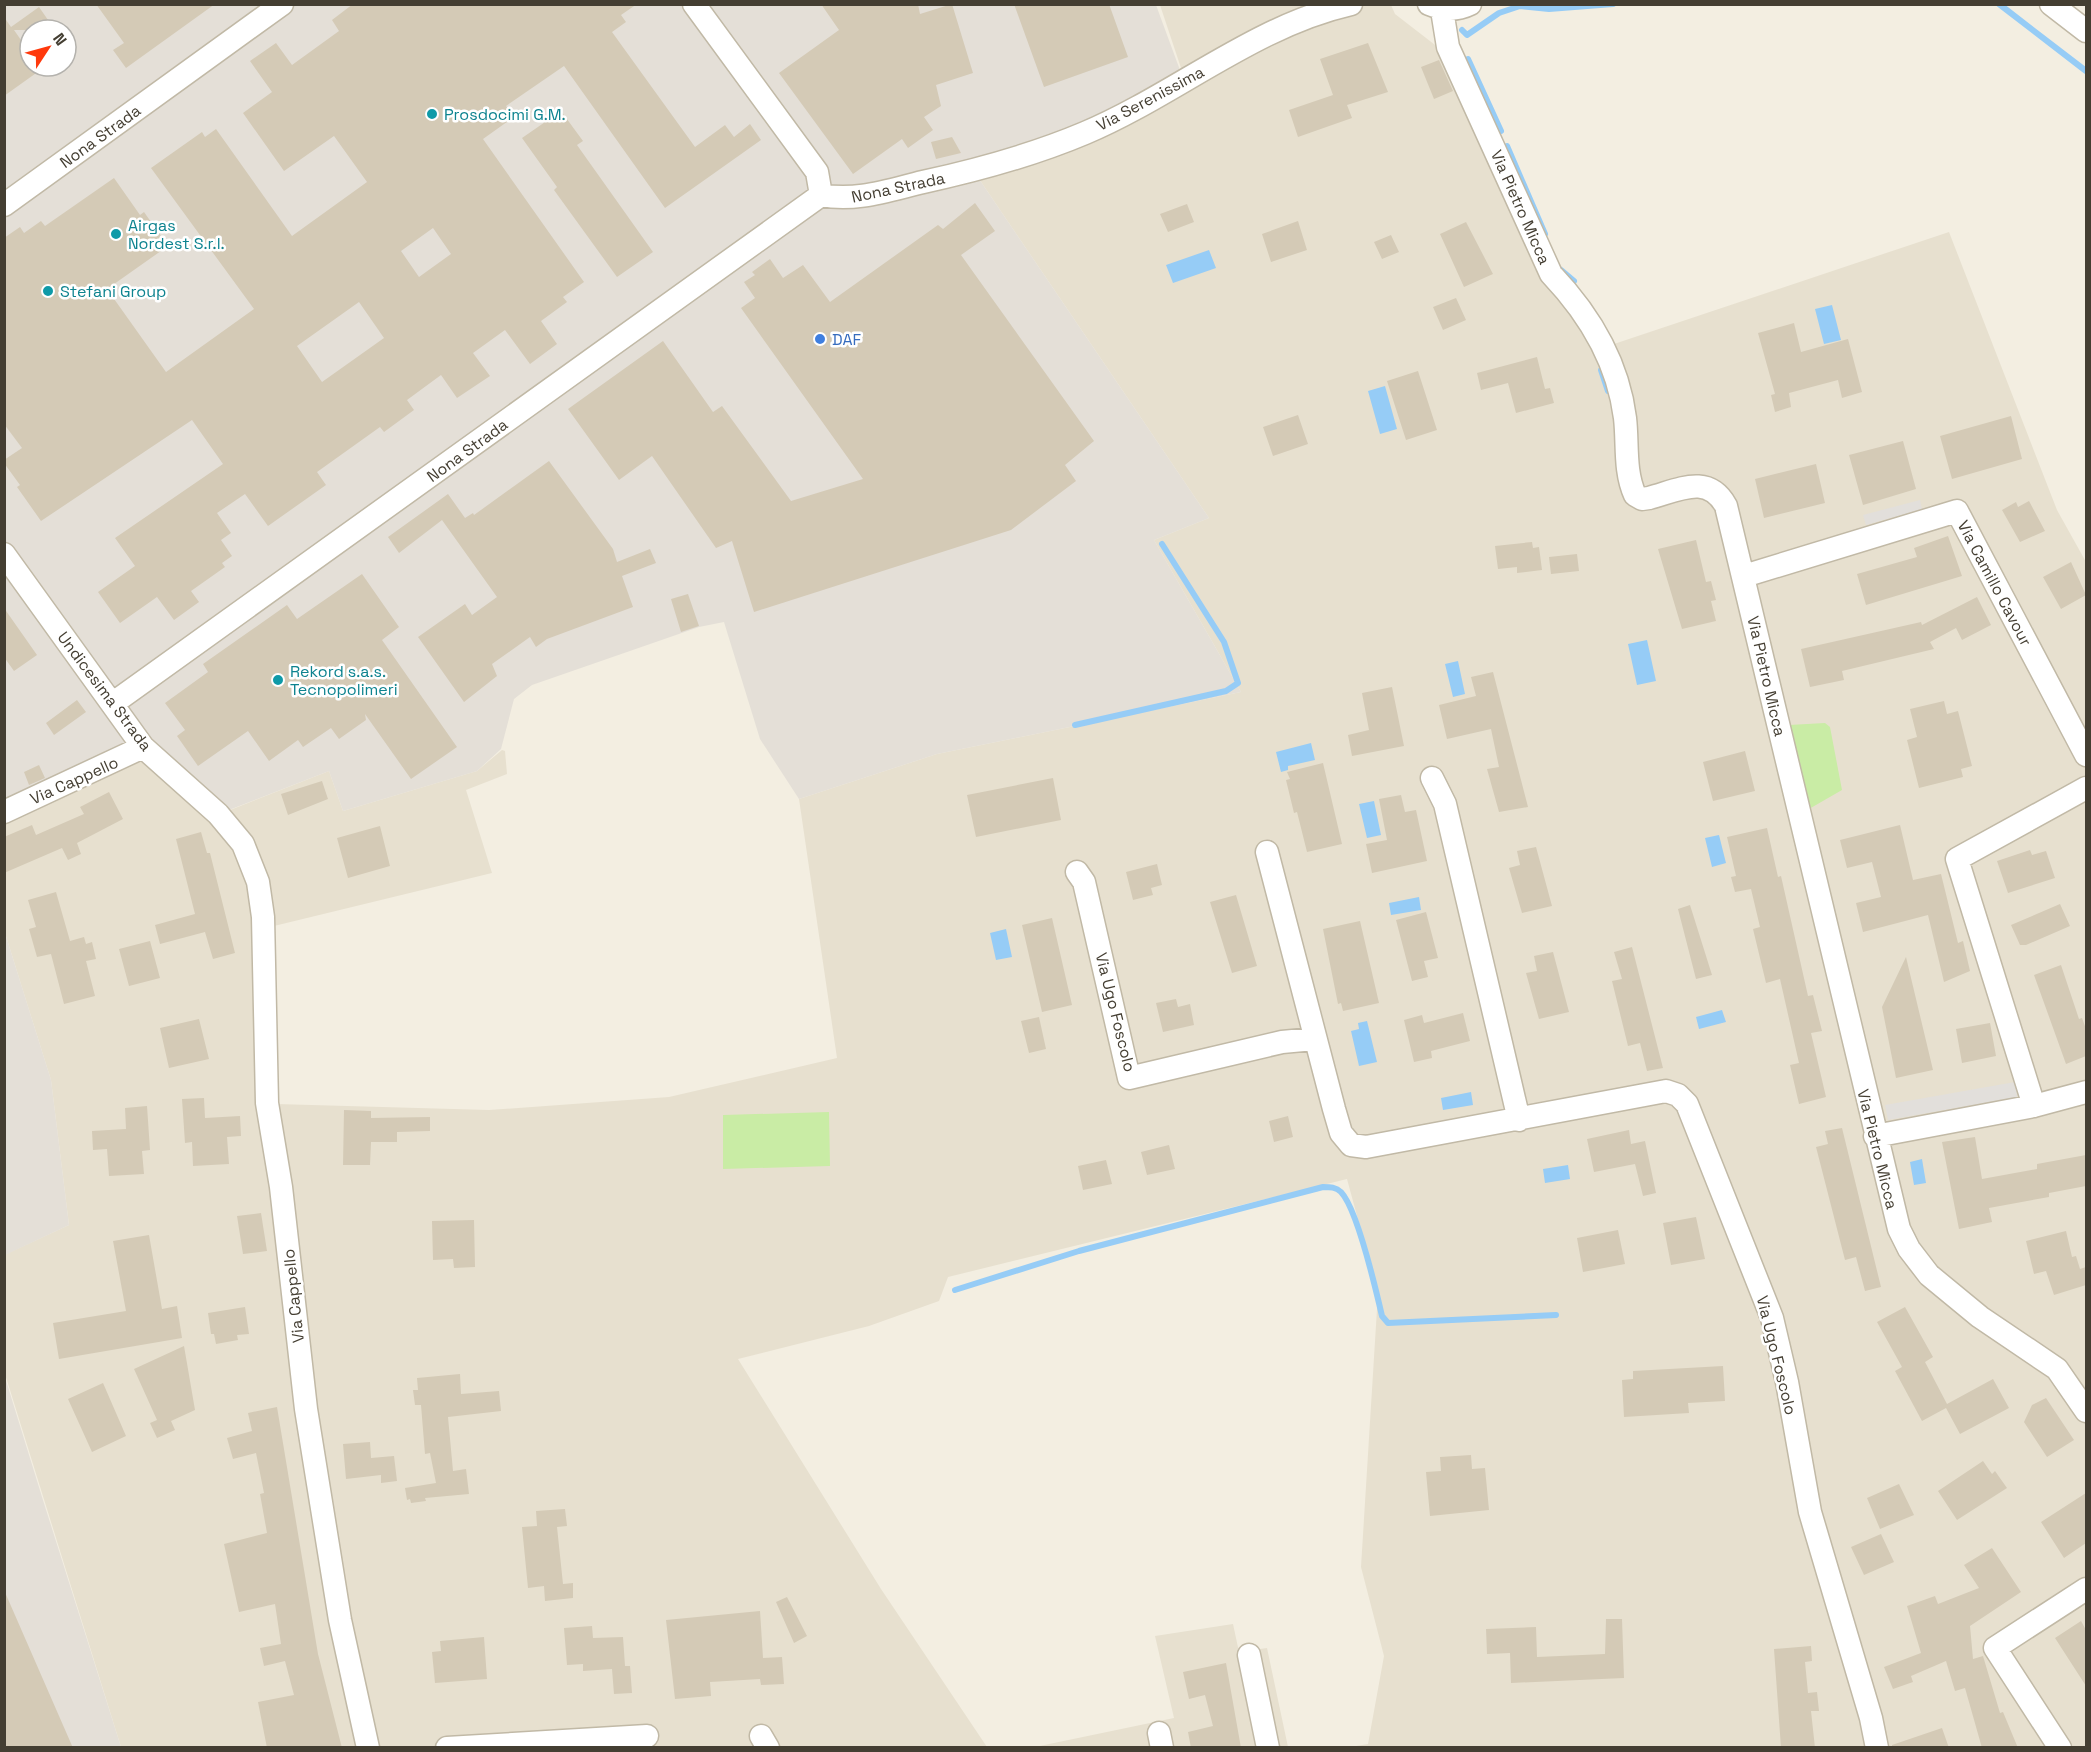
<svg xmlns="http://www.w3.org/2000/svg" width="2091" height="1752" font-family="'Space Grotesk',sans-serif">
	<rect width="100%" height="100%" fill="#f3eee1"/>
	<!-- residential -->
	<path fill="#e7e0cf" d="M1160 5H1391L1395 14 1439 48 1602 348 1949 232 2057 510 2086 562V1747H1350L1368 1744 1384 1656 1361 1567 1378 1293 1347 1179 948 1277 939 1301 869 1326 738 1359 881 1589 987 1747H121L5 1374 4 1255 69 1225 51 1080 5 933V819L149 755 215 816 329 771 343 811 477 771 502 750 505 751 507 774 466 790 492 873 274 926 276 1104 489 1110 669 1097 837 1058 799 799 937 754 1241 692 1154 540 1209 518 975 173 1187 86Z
		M1233 1624 1239 1652 1267 1648 1288 1747 1030 1748 1174 1718 1155 1636Z"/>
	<!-- industrial -->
	<path fill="#e4dfd7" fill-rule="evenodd" d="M5 5H1156L1184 81 975 173 1209 518 1154 540 1241 692 937 754 799 799 760 739 724 622 699 627 532 685 514 699 501 749 477 771 343 811 329 771 216 815 149 754 5 816ZM30 30H66V66H30Z
		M5 933 51 1080 69 1225 5 1255Z
		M4 1374 42 1497 121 1747H5Z"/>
	<!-- green -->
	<path fill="#c9eca5" d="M1825 723 1830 727 1842 790 1809 809 1789 725Z
		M829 1112 830 1166 723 1169V1115Z"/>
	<!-- parking -->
	<path fill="#e2dfdb" d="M1920 500 1922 509 1866 525 1863 515Z
		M2015 1082 2017 1097 1888 1120 1885 1105Z"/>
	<!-- water -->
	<path fill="#96ccf6" d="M1209 250 1216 268 1173 283 1166 265Z
		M1832 305 1841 340 1824 344 1815 309Z
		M1385 386 1397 429 1380 434 1368 391Z
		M1647 640 1656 681 1637 685 1628 644Z
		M1458 661 1465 694 1453 697 1445 664Z
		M1311 743 1315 760 1288 766V770L1281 772 1276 752Z
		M1374 801 1381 835 1367 838 1359 804Z
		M1719 835 1726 863 1712 867 1705 838Z
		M1419 897 1421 910 1391 915 1389 903Z
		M1006 929 1012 957 996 960 990 933Z
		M1722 1010 1726 1022 1699 1029 1696 1017Z
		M1367 1021 1377 1062 1359 1066 1351 1031 1359 1029 1358 1023Z
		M1471 1092 1473 1105 1443 1110 1441 1098Z
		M1922 1159 1926 1183 1914 1185 1910 1162Z
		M1568 1165 1570 1179 1545 1183 1543 1169Z"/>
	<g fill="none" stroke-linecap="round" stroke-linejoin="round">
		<!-- stream -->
		<path stroke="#96ccf6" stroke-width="6" d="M1999 4 2086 71
			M1462 30 1467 35 1499 13 1520 6 1549 9 1613 4
			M1468 59 1501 131
			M1507 146 1545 234
			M1561 270 1574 281
			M1601 370 1608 391
			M1075 725 1226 691 1238 683 1224 642 1162 544
			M955 1290 1079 1251 1323 1187C1330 1187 1336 1187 1341 1192 1357 1209 1376 1290 1382 1316L1388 1323 1556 1315"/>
	</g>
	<!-- building -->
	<path fill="#d4cab6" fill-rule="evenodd" d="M96 4H215L126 68 113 50 124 43Z
		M353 4H637L621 15 626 22 612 32 695 147 725 125 734 137 750 124 761 140 665 208 564 66 506 106 514 117 483 139 584 282 563 297 567 302 541 321 557 344 530 364 505 330 473 353 490 376 457 398 441 375 407 400 414 410 384 432 380 427 317 472 326 485 268 526 245 494 217 513 231 533 221 540 232 556 222 563 225 567 191 591 199 602 174 620 157 597 120 623 98 592 135 566 115 538 223 464 192 420 41 521 17 487 20 485 4 463V460L22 448 4 424V238L20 227 24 233 41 221 45 226 114 178 140 215 144 212 168 246 107 289 166 372 254 309 151 168 202 132 205 137 216 129 292 236 367 182 334 136 284 171 243 113 272 92 250 61 276 43 292 65 339 31 332 20ZM433 228 451 254 419 277 401 251ZM359 302 384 338 322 382 297 346Z
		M821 4H918L920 14 952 4 973 73 936 85 941 106 924 117 933 130 908 148 902 139 853 174 779 73 839 30Z
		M1014 4H1109L1128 57 1044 87Z
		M39 7 55 30H14L30 53V66H46L4 96V17L11 27Z
		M1368 43 1388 92 1347 105 1352 118 1298 137 1289 110 1333 95 1320 59Z
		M1439 60 1453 91 1434 99 1421 67Z
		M561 111 583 141 577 145 653 252 617 277 554 190 557 187 522 138Z
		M952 137 961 153 936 159 931 142Z
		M975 203 995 231 961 255 1094 441 1065 465 1076 481 1011 530 754 612 732 541 716 548 652 456 619 480 568 409 663 341 713 412 722 406 791 501 863 479 741 308 755 298 744 282 755 275 752 272 770 259 783 278 803 265 830 302 938 225 943 229Z
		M1187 204 1194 222 1168 232 1160 214Z
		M1298 221 1307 250 1271 262 1262 234Z
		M1466 222 1493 274 1464 287 1440 234Z
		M1391 235 1399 252 1382 259 1374 242Z
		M1456 298 1466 320 1443 330 1433 307Z
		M1794 323 1801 352 1848 339 1862 392 1842 398 1838 380 1789 393 1791 407 1775 412 1771 395 1775 394 1758 333Z
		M1537 357 1545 389 1550 388 1554 403 1516 413 1508 383 1481 390 1477 373Z
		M1418 371 1437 430 1406 440 1387 381Z
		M1298 415 1308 444 1273 456 1263 427Z
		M2011 416 2022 459 1952 479 1940 436Z
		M1903 441 1916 489 1863 505 1849 455Z
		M549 461 613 549 617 562 650 549 656 563 622 576 633 607 547 639 536 647 530 637 492 664 497 676 464 702 418 637 465 604 472 615 497 597 442 520 399 553 388 537 448 494 465 518 473 513 474 515Z
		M1816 464 1825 503 1764 518 1755 479Z
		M2029 501 2045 531 2020 542 2002 510 2016 502 2018 507Z
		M1948 536 1962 576 1866 605 1857 574 1917 557 1914 548Z
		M1696 540 1706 582 1711 581 1716 600 1711 601 1716 621 1682 629 1658 549Z
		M1532 542 1533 548 1539 547 1542 570 1517 573V567L1498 569 1495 546Z
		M1577 554 1579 571 1551 574 1549 557Z
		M2071 562 2086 595 2061 609 2043 577Z
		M362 574 399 627 382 640 457 747 411 779 365 714 366 720 339 739 331 728 303 747 298 740 269 761 248 731 198 766 177 736 185 730 165 703 208 672 203 664 287 605 297 619Z
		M688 594 699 626 681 632 671 599Z
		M1977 597 1991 625 1962 640 1956 628 1930 642 1934 649 1842 671 1844 680 1810 687 1801 649 1921 622 1922 625Z
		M4 608 37 655 14 671 4 657Z
		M1493 672 1528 807 1499 812 1487 769 1499 767 1491 729 1447 739 1439 705 1476 696 1471 677Z
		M1392 687 1404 746 1352 756 1348 735 1369 730 1362 693Z
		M77 700 86 712 54 735 46 723Z
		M1944 701 1947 714 1958 711 1972 766 1961 769 1963 777 1919 788 1907 740 1917 737 1910 709Z
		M1745 751 1755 791 1713 801 1703 762Z
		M1323 763 1342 844 1307 852 1297 812 1294 813 1286 780 1290 779 1287 772Z
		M39 765 45 778 29 785 24 772Z
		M1053 778 1061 820 976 837 967 795Z
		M322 781 328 799 288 815 281 794Z
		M109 792 123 819 77 843 81 854 68 860 62 848 4 873V837L32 825 36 835 84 814 80 807Z
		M1401 795 1405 812 1416 810 1427 861 1372 873 1366 844 1387 840 1379 799Z
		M1900 825 1913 880 1941 874 1958 943 1963 941 1970 971 1944 982 1928 915 1863 932 1856 903 1881 897 1872 862 1847 868 1840 840Z
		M380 826 390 866 348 878 337 838Z
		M1767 828 1778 877 1781 876 1808 996 1813 995 1822 1031 1811 1033 1826 1097 1799 1104 1790 1065 1799 1063 1780 979 1766 983 1753 929 1760 927 1751 889 1735 892 1731 877 1736 876 1727 837Z
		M201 832 207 853H210L235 953 213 959 205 932 160 944 155 925 195 914 176 839Z
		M1536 847 1552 906 1522 913 1509 868 1520 865 1517 851Z
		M2030 850 2032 855 2046 851 2055 878 2008 893 1997 861Z
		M1157 864 1162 885 1151 888 1153 895 1133 900 1126 872Z
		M56 892 70 941 84 937 86 944 92 942 96 959 86 961 95 996 64 1004 51 954 37 957 29 929 36 927 28 900Z
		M1236 895 1257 966 1232 973 1210 902Z
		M2060 904 2070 926 2026 945H2020L2011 925Z
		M1690 905 1712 975 1696 979 1678 909Z
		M1426 912 1438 958 1424 961 1428 977 1412 981 1396 920Z
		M1052 918 1072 1005 1042 1012 1022 925Z
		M1360 921 1379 1003 1343 1011 1341 1003 1338 1004 1323 929Z
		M150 941 160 978 129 986 119 949Z
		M1632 947 1663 1068 1647 1071 1640 1043 1628 1046 1612 981 1622 979 1614 952Z
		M1553 952 1569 1012 1539 1019 1526 973 1537 971 1534 956Z
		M1906 957 1933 1070 1896 1078 1882 1007Z
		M2061 965 2079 1019 2082 1018 2086 1029V1056L2066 1064 2034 975Z
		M1176 999 1178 1007 1190 1004 1194 1025 1163 1032 1156 1003Z
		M1463 1013 1470 1041 1431 1051 1432 1058 1414 1062 1404 1020 1422 1015 1424 1023Z
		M1039 1017 1046 1049 1029 1053 1021 1021Z
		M199 1019 209 1059 169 1068 160 1028Z
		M1990 1023 1996 1056 1962 1063 1956 1029Z
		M204 1098 205 1118 240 1116 241 1136 227 1137 229 1164 193 1166 192 1142 185 1143 182 1099Z
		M147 1106 150 1150 142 1151 144 1174 109 1176 107 1149 93 1150 92 1131 126 1129 125 1108Z
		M344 1110 371 1111V1118L430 1117V1131L397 1132V1142H371L370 1165H343Z
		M1288 1116 1293 1137 1274 1142 1269 1121Z
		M1842 1128 1881 1287 1865 1291 1856 1257 1845 1260 1816 1147 1828 1144 1825 1131Z
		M1629 1130 1631 1144 1645 1141 1656 1193 1643 1196 1635 1164 1594 1172 1587 1139Z
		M1975 1137 1982 1179 2037 1169V1164L2086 1155V1186L2049 1193V1197L1989 1208 1992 1222 1959 1229 1942 1142Z
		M1169 1145 1175 1169 1147 1175 1141 1152Z
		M1106 1160 1112 1184 1083 1190 1078 1166Z
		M261 1213 267 1251 243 1254 237 1216Z
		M1696 1217 1705 1259 1671 1265 1663 1223Z
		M474 1220 475 1267 454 1268 453 1259 433 1260 432 1221Z
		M1618 1230 1625 1264 1583 1272 1577 1238Z
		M2066 1231 2072 1257 2076 1256 2080 1269 2086 1267V1285L2054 1295 2046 1271 2034 1274 2026 1241Z
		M149 1235 162 1309 177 1306 182 1338 59 1359 53 1323 126 1311 113 1241Z
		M245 1307 249 1334 237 1335 238 1340 216 1344 214 1334H211L208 1313Z
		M1905 1307 1933 1357 1925 1362 1947 1404 1993 1379 2009 1408 1960 1434 1946 1408 1922 1421 1895 1371 1902 1367 1877 1322Z
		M184 1346 195 1410 171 1421 175 1430 157 1438 150 1423 157 1420 134 1369Z
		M1723 1366 1725 1401 1688 1403 1689 1413 1624 1417 1622 1380 1633 1379V1371Z
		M460 1374 461 1394 499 1391 501 1411 448 1417 453 1471 466 1469 469 1494 425 1498 426 1501 411 1503 410 1499 407 1500 405 1488 436 1483 430 1453 425 1454 421 1405H415L413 1390H418L417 1378Z
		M103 1383 126 1436 92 1452 68 1399Z
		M2046 1398 2074 1440 2047 1457 2024 1422 2032 1405Z
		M277 1407 318 1654 342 1748H267L258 1702 294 1695 285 1661 264 1666 260 1648 281 1644 275 1604 239 1612 224 1544 267 1533 260 1494 264 1493 256 1453 233 1459 227 1438 252 1431 248 1413Z
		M370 1442 371 1458 394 1456 397 1481 381 1483V1475L346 1479 343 1444Z
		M1471 1455 1472 1469 1485 1468 1489 1510 1430 1516 1426 1472 1441 1471 1440 1457Z
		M1983 1461 1992 1474 1995 1471 2007 1488 1957 1520 1938 1491Z
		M1899 1484 1914 1515 1880 1529 1867 1498Z
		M2086 1493V1543L2064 1558 2041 1522Z
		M565 1509 567 1526 557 1527 563 1584 573 1583V1598L545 1601 544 1586 528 1588 522 1527 537 1526 536 1511Z
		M1881 1534 1894 1562 1864 1575 1851 1547Z
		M1992 1548 2021 1592 1970 1626 1973 1659 1983 1656 2000 1713 2003 1712 2018 1748H1982L1965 1688 1955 1691 1946 1661 1911 1676 1913 1682 1893 1689 1884 1667 1921 1653 1907 1606 1935 1596 1938 1604 1979 1588 1964 1565Z
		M4 1590 73 1748H4Z
		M787 1597 807 1636 794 1643 776 1602Z
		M760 1611 763 1658 782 1657 784 1684 761 1685 760 1679 710 1682 711 1696 675 1699 666 1620Z
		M1606 1619H1622L1624 1678 1511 1683 1510 1653 1487 1654 1486 1629 1536 1627 1537 1657 1605 1654Z
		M2081 1621 2086 1630V1686L2055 1638Z
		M592 1626 593 1638 623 1637 625 1666H630L632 1693 614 1694 612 1669 583 1671V1664L567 1665 564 1628Z
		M484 1637 487 1679 435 1683 432 1652 441 1651 440 1641Z
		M1811 1646 1812 1661 1805 1662 1808 1693 1817 1692 1819 1711H1811L1815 1748H1781L1774 1649Z
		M1226 1663 1241 1748H1191L1188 1732 1213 1726 1205 1695 1189 1699 1183 1672Z
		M1942 1728 1949 1748H1892V1745Z"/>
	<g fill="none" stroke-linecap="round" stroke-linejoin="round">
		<defs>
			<path id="minor" d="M694 4 817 172 821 195
				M1429 4C1443 10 1456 11 1470 4
				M2051 4 2086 31
				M1442 10 1448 47 1551 274C1589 314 1618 362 1625 418 1628 443 1624 471 1635 495L1642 499 1649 498C1679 490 1708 473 1726 506L1899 1229 1909 1249 1929 1275 1980 1317 2057 1369 2086 1411
				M821 195C856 202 889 190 923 182 978 170 1033 155 1085 133 1175 95 1254 26 1351 4
				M4 205 282 4
				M4 554 143 747 218 814 243 844 258 882 263 917 267 1103 281 1187 306 1409 340 1620 368 1748
				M1744 576 1957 511 2086 755
				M112 704 821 195
				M1432 778 1445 804 1519 1120
				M4 812 143 747
				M1267 852 1334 1109 1341 1133 1351 1145 1366 1147 1666 1091 1678 1095 1687 1104 1772 1318 1787 1382 1810 1512 1871 1718 1877 1748
				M1077 872 1084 882 1129 1078 1282 1042 1314 1039
				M2034 1106 1957 859 2086 788
				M1875 1136 2034 1106 2086 1092
				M1249 1655 1268 1748
				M1159 1733 1162 1748
				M761 1736 768 1748
				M447 1748 647 1736
				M2060 1748 1995 1648 2086 1589"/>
		</defs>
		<!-- minor casing -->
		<use href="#minor" stroke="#c1b9a6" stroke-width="25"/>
		<!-- minor -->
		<use href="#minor" stroke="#fff" stroke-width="22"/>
	</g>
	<!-- markers -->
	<g fill="#0f9aa8" stroke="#fff" stroke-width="2">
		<circle cx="432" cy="114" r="6"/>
		<circle cx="116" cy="234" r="6"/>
		<circle cx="48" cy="291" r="6"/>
		<circle cx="278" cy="680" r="6"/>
	</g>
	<circle fill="#3f7fe0" stroke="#fff" stroke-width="2" cx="820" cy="339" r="6"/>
	<g text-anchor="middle" stroke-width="5" stroke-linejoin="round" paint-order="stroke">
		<!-- street labels -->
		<g font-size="16" fill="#443e32" stroke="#fff">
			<text transform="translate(1150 98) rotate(-28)" y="6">Via Serenissima</text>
			<text transform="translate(100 136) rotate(-36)" y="6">Nona Strada</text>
			<text transform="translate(898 187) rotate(-12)" y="6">Nona Strada</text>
			<text transform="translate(1521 207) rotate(66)" y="6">Via Pietro Micca</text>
			<text transform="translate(467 450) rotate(-36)" y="6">Nona Strada</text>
			<text transform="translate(1995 583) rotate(62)" y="6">Via Camillo Cavour</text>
			<text transform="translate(1767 676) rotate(77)" y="6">Via Pietro Micca</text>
			<text transform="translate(105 691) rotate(53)" y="6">Undicesima Strada</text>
			<text transform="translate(74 780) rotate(-24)" y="6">Via Cappello</text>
			<text transform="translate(1116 1012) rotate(76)" y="6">Via Ugo Foscolo</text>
			<text transform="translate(1878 1149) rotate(76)" y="6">Via Pietro Micca</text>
			<text transform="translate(293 1296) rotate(-96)" y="6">Via Cappello</text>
			<text transform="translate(1777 1355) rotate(76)" y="6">Via Ugo Foscolo</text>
		</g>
		<!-- culture labels -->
		<g font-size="16" fill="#0d838f" stroke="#fff" text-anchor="start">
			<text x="444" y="120">Prosdocimi G.M.</text>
			<text x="128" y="231">Airgas<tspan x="128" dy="18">Nordest S.r.l.</tspan></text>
			<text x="60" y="297">Stefani Group</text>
			<text x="290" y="677">Rekord s.a.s.<tspan x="290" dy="18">Tecnopolimeri</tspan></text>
		</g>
		<!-- shop labels -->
		<g font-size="16" fill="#366cbe" stroke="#fff" text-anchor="start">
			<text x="832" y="345">DAF</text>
		</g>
	</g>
	<!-- border -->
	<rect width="2091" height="1752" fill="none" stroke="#443e32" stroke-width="12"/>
	<!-- north arrow -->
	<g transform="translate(48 48) rotate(54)"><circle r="28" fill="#ffffff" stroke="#b4b2ad" stroke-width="1.5"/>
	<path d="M0-4.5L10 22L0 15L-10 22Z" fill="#ff390c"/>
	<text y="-9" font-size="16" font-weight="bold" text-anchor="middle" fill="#443e32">N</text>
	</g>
</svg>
